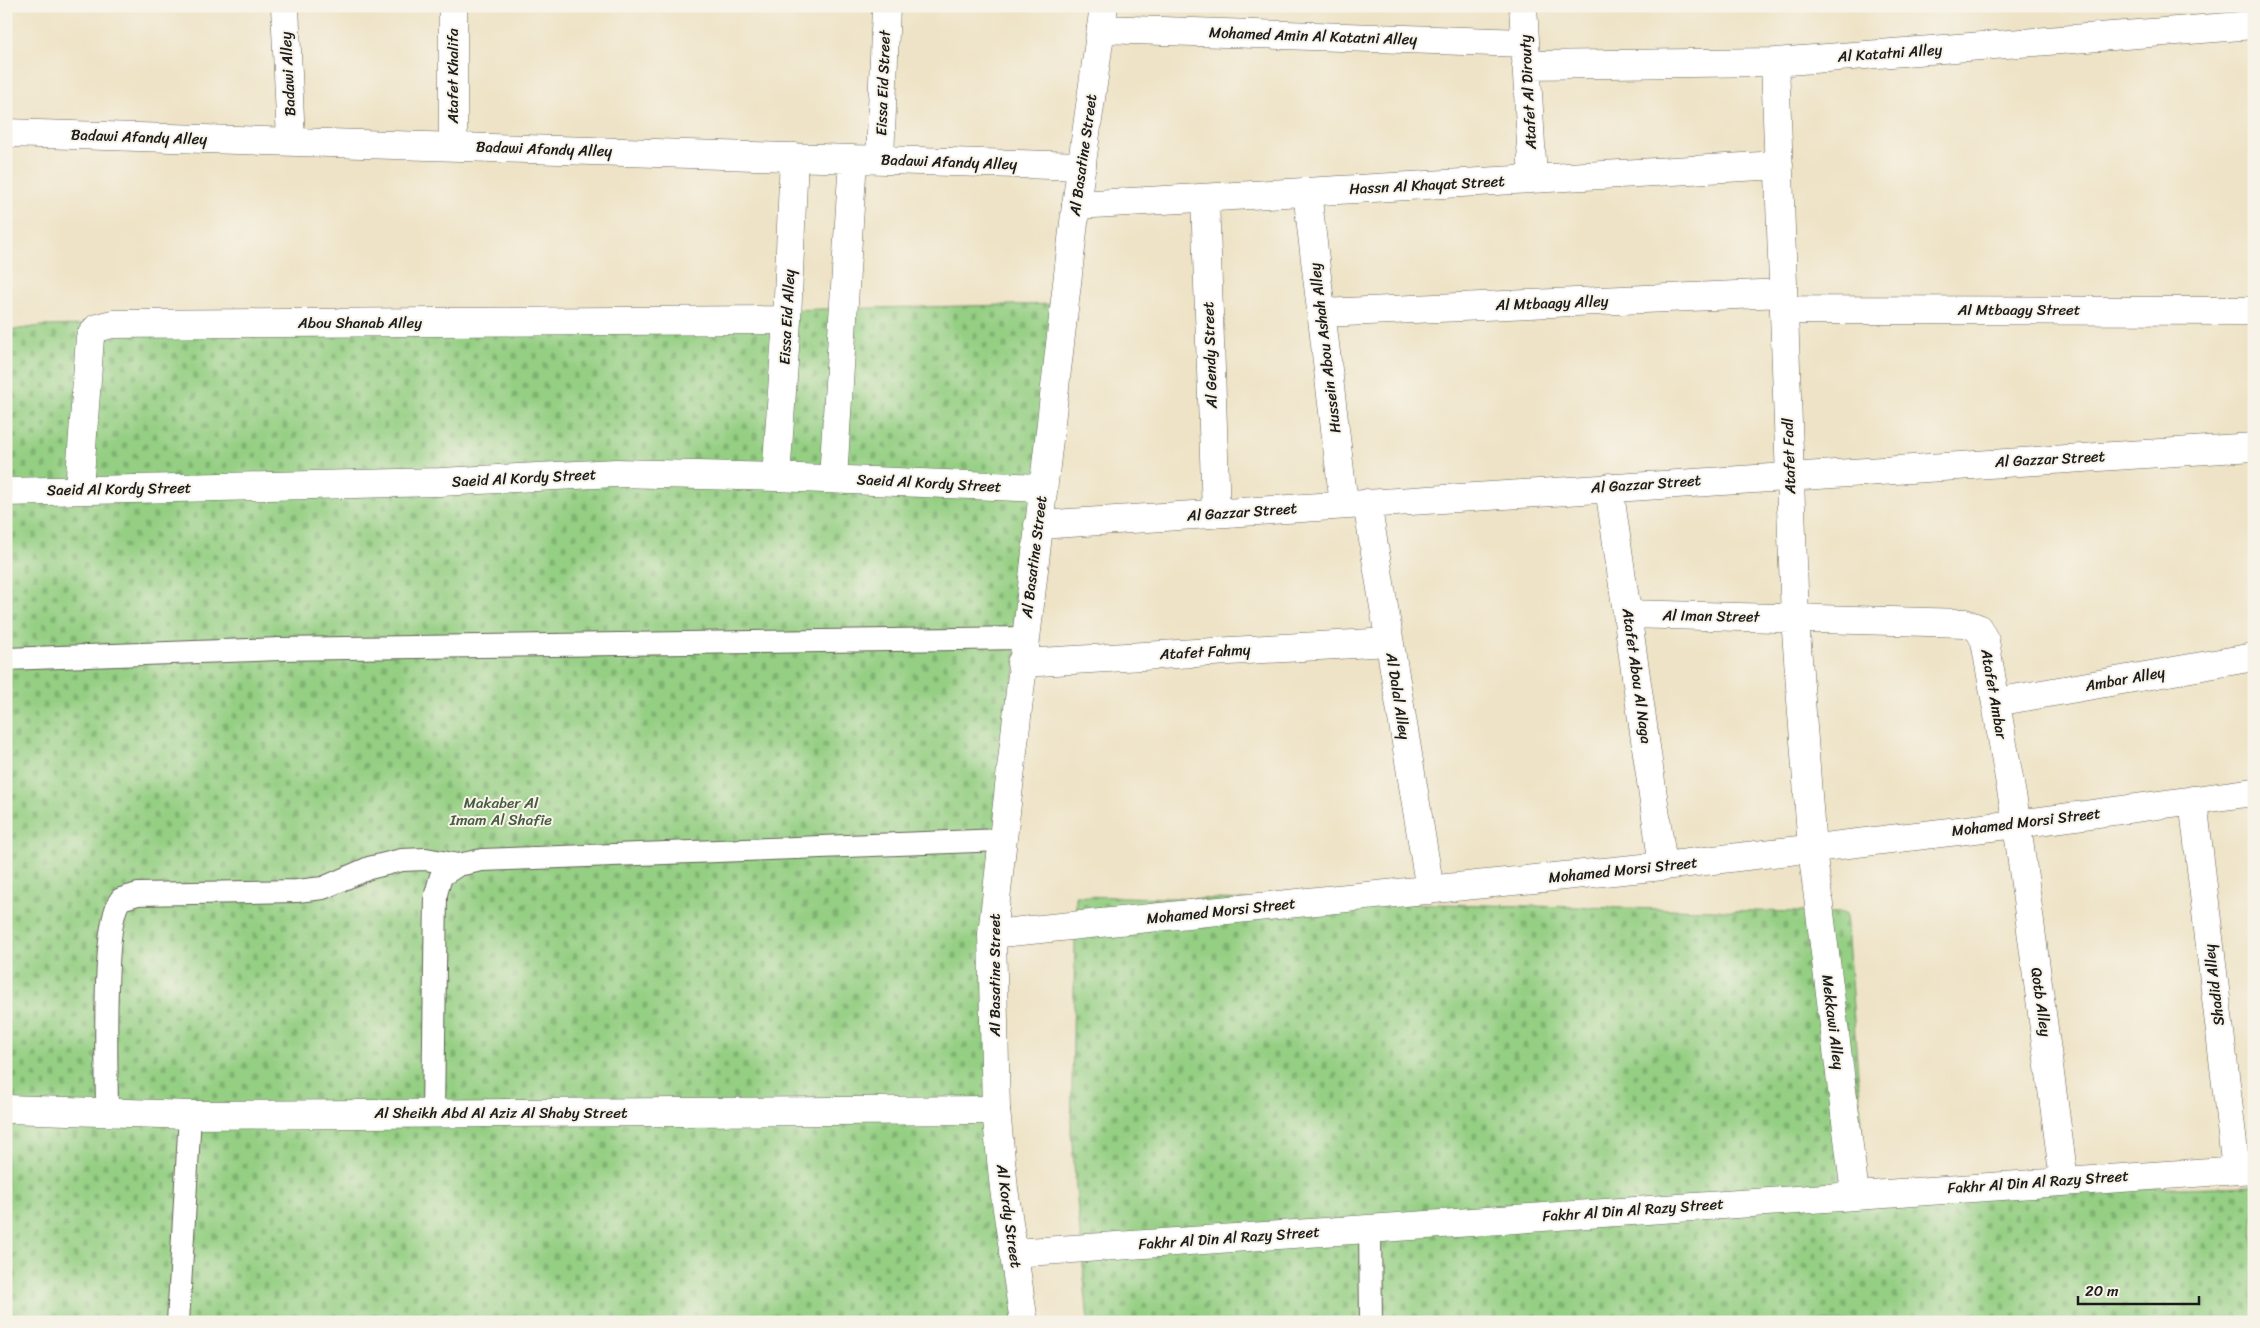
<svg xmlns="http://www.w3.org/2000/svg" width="2260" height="1328" font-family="Sriracha,sans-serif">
	<defs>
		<pattern id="cemetery-stones" width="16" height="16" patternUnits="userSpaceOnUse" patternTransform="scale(1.25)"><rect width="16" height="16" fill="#94cf83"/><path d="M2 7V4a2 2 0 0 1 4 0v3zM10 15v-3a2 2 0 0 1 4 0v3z" fill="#7fb171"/></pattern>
	</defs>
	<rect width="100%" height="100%" fill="#f7f3e8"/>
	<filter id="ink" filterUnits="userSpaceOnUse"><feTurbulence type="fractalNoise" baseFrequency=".02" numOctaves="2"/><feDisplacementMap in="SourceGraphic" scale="10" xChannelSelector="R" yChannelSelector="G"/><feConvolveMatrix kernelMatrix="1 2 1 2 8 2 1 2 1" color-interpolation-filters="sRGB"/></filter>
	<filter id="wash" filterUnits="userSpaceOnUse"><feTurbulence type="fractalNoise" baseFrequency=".0096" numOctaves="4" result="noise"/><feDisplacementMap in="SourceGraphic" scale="20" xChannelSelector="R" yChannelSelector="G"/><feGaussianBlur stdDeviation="1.12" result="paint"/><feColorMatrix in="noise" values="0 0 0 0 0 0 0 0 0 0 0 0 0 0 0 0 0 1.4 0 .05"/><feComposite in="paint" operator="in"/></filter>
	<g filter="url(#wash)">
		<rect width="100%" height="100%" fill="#eee3c6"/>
		<!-- cemetery -->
		<path fill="url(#cemetery-stones)" stroke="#587650" d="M1057 304 983 956 1017 1322H6V331L41 326Z
			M1076 896 1846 913 1867 1196 2254 1186V1322H1088L1071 1132Z"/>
	</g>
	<g filter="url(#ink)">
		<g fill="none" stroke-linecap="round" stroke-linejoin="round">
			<defs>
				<path id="service" d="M6 659 279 649 1024 638
					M107 1112C107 1073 101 922 121 899L138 894 297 891 323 888 369 868 402 860 426 859 458 865
					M433 1114 436 894 441 876 458 865 482 860 1002 840
					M1370 1229 1371 1322
					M178 1322 190 1115"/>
				<path id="minor" d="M285 6 291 141
					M453 6V146
					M1523 6 1533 179
					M1101 29 1525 43
					M1775 62 1795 618 1812 849 1855 1194
					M1526 65 1775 62 2254 25
					M6 133 1082 166
					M880 160 886 6
					M1307 192 1344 505
					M1205 198 1216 513
					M1076 205 1779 165
					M1784 310 2254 311
					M1321 313 1783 293
					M776 477 787 320 794 157
					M833 479 853 159
					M1609 487 1663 866
					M79 490 90 337 97 328 112 324 787 320
					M6 492 440 482 616 473 776 477 1042 488
					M1367 503 1430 890
					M1038 525 2254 447
					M1628 614 1965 623 1978 628 1985 641 2017 824 2064 1180
					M1021 663 1389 642
					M1996 702 2254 657
					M2193 800 2236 1170
					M992 934 1663 866 2017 824 2254 792
					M6 1109 190 1115 996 1110
					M1013 1253 2254 1169"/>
				<path id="tertiary" d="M1024 1322 1004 1189 996 1110 992 934 1076 205 1104 6"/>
			</defs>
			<!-- service casing -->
			<use href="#service" stroke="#666258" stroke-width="24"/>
			<!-- minor casing -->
			<use href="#minor" stroke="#666258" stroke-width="29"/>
			<!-- tertiary casing -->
			<use href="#tertiary" stroke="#666258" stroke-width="29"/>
			<!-- service -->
			<use href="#service" stroke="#fff" stroke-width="22"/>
			<!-- minor -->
			<use href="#minor" stroke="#fff" stroke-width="28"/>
			<!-- tertiary -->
			<use href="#tertiary" stroke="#fff" stroke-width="28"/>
		</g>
	</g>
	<g text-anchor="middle" stroke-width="4" stroke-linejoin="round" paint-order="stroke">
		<!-- street labels -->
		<g font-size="15" fill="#1c1c1c" stroke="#f7f3e8">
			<text transform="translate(1313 36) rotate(2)" y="5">Mohamed Amin Al Katatni Alley</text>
			<text transform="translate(1890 53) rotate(-4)" y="5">Al Katatni Alley</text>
			<text transform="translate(288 74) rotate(-93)" y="5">Badawi Alley</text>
			<text transform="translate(453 76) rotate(-90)" y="5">Atafet Khalifa</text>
			<text transform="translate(883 83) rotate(-88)" y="5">Eissa Eid Street</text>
			<text transform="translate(1528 92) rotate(-93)" y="5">Atafet Al Dirouty</text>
			<text transform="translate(139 137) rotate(2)" y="5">Badawi Afandy Alley</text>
			<text transform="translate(544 149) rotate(2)" y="5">Badawi Afandy Alley</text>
			<text transform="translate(1083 155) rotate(-82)" y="5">Al Basatine Street</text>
			<text transform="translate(949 162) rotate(2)" y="5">Badawi Afandy Alley</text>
			<text transform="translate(1427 185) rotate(-3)" y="5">Hassn Al Khayat Street</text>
			<text transform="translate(1552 303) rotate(-2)" y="5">Al Mtbaagy Alley</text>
			<text x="2019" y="315">Al Mtbaagy Street</text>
			<text transform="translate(787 317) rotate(-87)" y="5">Eissa Eid Alley</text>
			<text x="360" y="328">Abou Shanab Alley</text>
			<text transform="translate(1325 348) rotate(-97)" y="5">Hussein Abou Ashah Alley</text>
			<text transform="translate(1210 355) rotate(-92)" y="5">Al Gendy Street</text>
			<text transform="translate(1789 456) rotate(-92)" y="5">Atafet Fadl</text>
			<text transform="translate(2050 459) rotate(-3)" y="5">Al Gazzar Street</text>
			<text transform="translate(524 478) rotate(-3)" y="5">Saeid Al Kordy Street</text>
			<text transform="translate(929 483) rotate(3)" y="5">Saeid Al Kordy Street</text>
			<text transform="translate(1646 484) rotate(-4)" y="5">Al Gazzar Street</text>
			<text transform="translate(119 489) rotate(-1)" y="5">Saeid Al Kordy Street</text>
			<text transform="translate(1242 512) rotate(-4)" y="5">Al Gazzar Street</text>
			<text transform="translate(1034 557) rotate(-83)" y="5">Al Basatine Street</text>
			<text transform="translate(1711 616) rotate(1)" y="5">Al Iman Street</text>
			<text transform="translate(1205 652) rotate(-3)" y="5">Atafet Fahmy</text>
			<text transform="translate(1637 676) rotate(82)" y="5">Atafet Abou Al Naga</text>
			<text transform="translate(2125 679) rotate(-10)" y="5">Ambar Alley</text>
			<text transform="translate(1994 694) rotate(80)" y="5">Atafet Ambar</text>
			<text transform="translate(1398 696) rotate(81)" y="5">Al Dalal Alley</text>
			<text transform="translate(2026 822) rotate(-7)" y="5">Mohamed Morsi Street</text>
			<text transform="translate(1623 870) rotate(-6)" y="5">Mohamed Morsi Street</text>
			<text transform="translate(1221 911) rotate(-6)" y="5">Mohamed Morsi Street</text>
			<text transform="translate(995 975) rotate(-90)" y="5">Al Basatine Street</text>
			<text transform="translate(2214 985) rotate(-97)" y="5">Shadid Alley</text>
			<text transform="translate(2041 1002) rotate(82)" y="5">Qotb Alley</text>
			<text transform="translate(1833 1022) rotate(83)" y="5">Mekkawi Alley</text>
			<text x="501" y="1118">Al Sheikh Abd Al Aziz Al Shaby Street</text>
			<text transform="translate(2038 1182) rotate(-4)" y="5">Fakhr Al Din Al Razy Street</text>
			<text transform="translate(1633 1210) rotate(-4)" y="5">Fakhr Al Din Al Razy Street</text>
			<text transform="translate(1009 1216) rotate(82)" y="5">Al Kordy Street</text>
			<text transform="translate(1229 1238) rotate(-4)" y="5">Fakhr Al Din Al Razy Street</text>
		</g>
		<!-- park labels -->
		<g font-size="15" fill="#465b40" stroke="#f7f3e8">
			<text x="501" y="808">Makaber Al<tspan x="501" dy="17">Imam Al Shafie</tspan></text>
		</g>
	</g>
	<!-- margin -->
	<rect width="2260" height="1328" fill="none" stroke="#f7f3e8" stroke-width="25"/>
	<!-- scale -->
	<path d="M2078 1296v8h121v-8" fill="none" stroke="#1c1c1c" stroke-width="2.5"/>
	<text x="2085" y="1296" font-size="15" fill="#1c1c1c" stroke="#f7f3e8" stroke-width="4" paint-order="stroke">20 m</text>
</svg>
